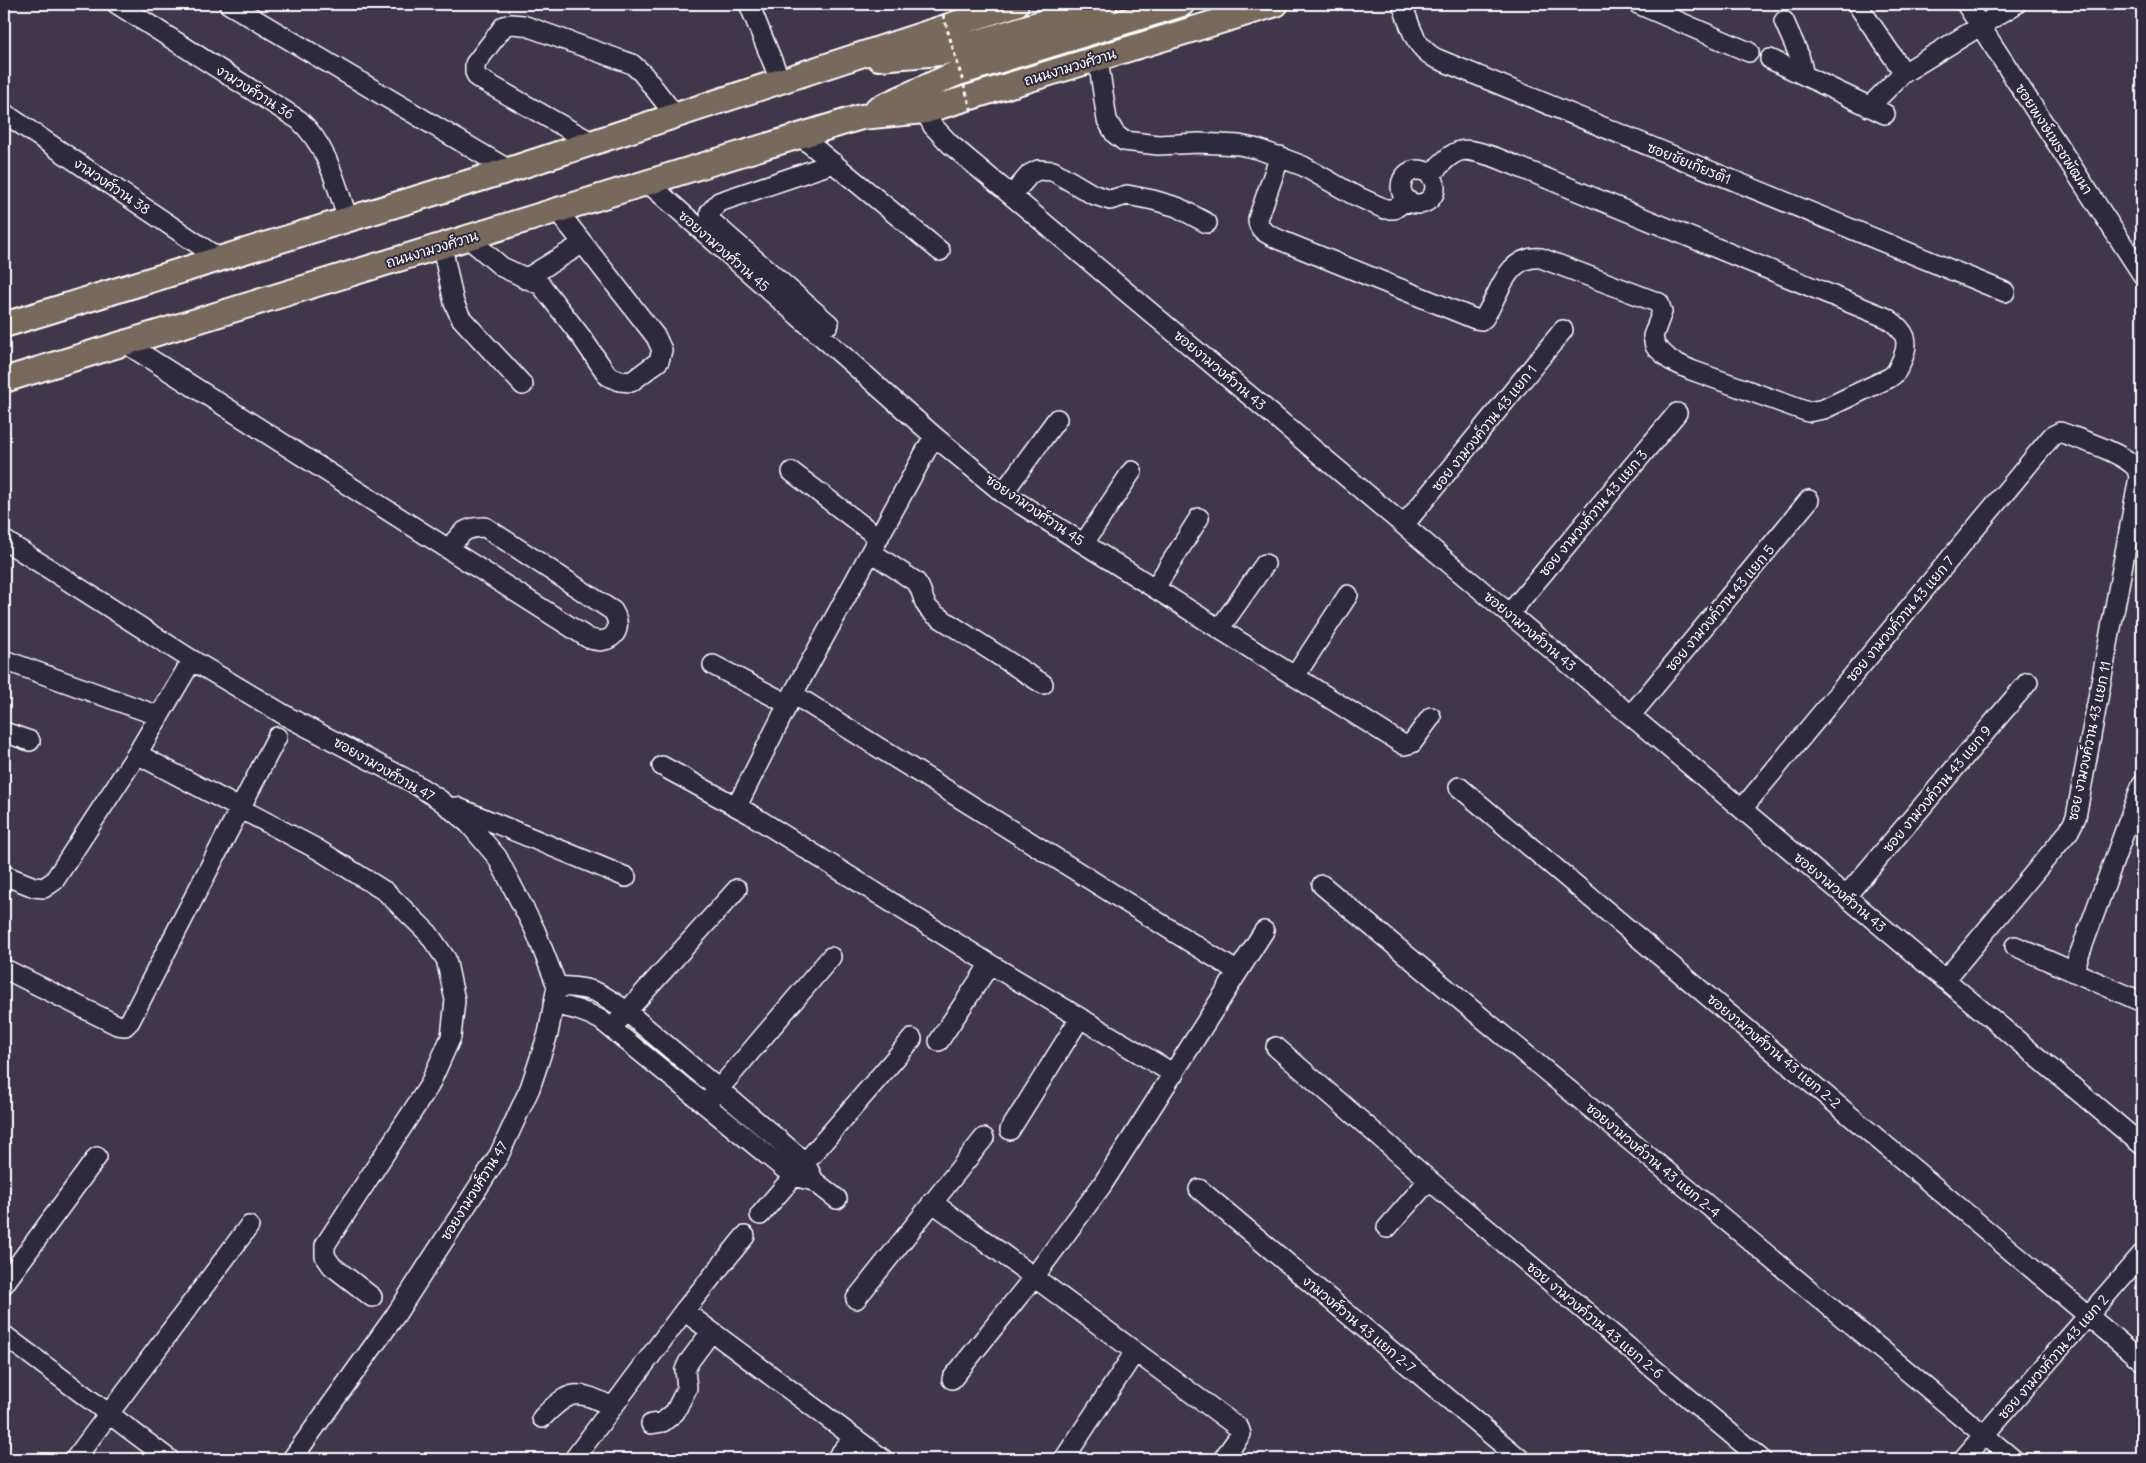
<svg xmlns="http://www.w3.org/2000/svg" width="2146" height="1463" font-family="Delius,'Playpen Sans Thai',sans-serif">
	<rect width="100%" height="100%" fill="#40374b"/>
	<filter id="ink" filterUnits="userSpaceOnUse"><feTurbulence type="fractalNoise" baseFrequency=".02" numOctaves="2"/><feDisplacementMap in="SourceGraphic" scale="10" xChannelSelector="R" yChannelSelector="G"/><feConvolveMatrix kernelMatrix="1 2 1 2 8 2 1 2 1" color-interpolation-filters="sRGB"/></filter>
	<g filter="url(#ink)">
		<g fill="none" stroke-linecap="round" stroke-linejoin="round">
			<defs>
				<path id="minor" d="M117 4 299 120C328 147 335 182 348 219
					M229 4 509 170
					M749 4 780 80
					M1402 4C1411 27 1413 45 1435 58L2005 292
					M1638 4 1749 52
					M1857 4 1900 67 1902 74 1869 107
					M1966 4 2142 274
					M1784 21 1799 55 1804 75
					M1098 59 1107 120 1115 134 1124 141 1158 145 1199 143 1239 145 1258 149 1303 166 1352 194 1385 209H1394L1407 200
					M1770 59 1885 114
					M1902 74 2016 4
					M925 111 933 126 950 144 2142 1145
					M4 113 220 259
					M799 135 940 251
					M593 143 478 78 475 72V64L504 26 511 24 523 25 632 64 642 73 675 115
					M1280 156 1258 219C1258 232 1270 235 1280 240L1475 319 1481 320 1484 318C1500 294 1506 255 1541 258L1659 303 1662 312 1653 336 1655 346 1670 360 1691 370 1808 412 1824 409 1889 378C1896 374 1898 369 1901 362 1911 341 1906 331 1887 318L1497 158C1458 145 1458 147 1430 175
					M1401 187a17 17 0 1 1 34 0a17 17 0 1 1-34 0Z
					M647 182 934 436 1003 493 1404 745 1412 743 1431 717
					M1012 195 1030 174 1038 170 1053 171 1092 194 1110 200 1127 195 1153 200 1177 207 1207 223
					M468 238 502 267 541 285 582 338 608 376 620 381 631 382 659 361 662 350 656 337 557 210
					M442 246 454 303 461 318 523 385
					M525 279 582 244
					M829 324 711 221 710 212 719 202 834 163
					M125 343 588 638C608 647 626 632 613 611L485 527C464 527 461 533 449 549
					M792 472 879 538
					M1003 493 1057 419
					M1404 525 1563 330
					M4 540 192 660 288 717 412 782 440 800 469 824 497 857 535 930 557 986 548 1034 530 1088 499 1155 395 1316 292 1459
					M1084 543 1132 471
					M871 552 916 582C926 594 919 601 934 614L1043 684
					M1155 588 1199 518
					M1509 614 1677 413
					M1220 628 1265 564
					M4 660 159 716
					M713 665 788 704
					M1295 676 1348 595
					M793 694 1238 972
					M1631 715 1809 500
					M4 732 30 741
					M137 754 192 660
					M662 766 750 814 990 964 1174 1074
					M1459 787 2142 1361
					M737 806 793 694 934 436
					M456 807 626 877
					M1742 809 2052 436 2060 432C2081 440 2115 450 2132 464 2137 467 2138 472 2139 477L2076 817 2069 831 1945 980
					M4 875 34 887 44 888 54 881 137 754 317 849 386 892 428 933 446 959 455 1000 451 1037 429 1086 325 1245V1256L332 1266 372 1297
					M1322 885 2013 1459
					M1846 896 2028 682
					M2015 946 2142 1002
					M9 971 117 1025 125 1026 130 1021 277 737
					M2073 972 2142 784
					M557 986C593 988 597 990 626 1011L805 1162 814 1181
					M553 1005C572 1007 585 1011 601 1020L793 1176 814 1181 837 1199
					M619 1020 737 889
					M939 1041 990 964
					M1276 1047 1429 1180 1761 1459
					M712 1097 831 957
					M1010 1130 1080 1018
					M1199 1189 1520 1459
					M932 1202 1239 1428 1241 1434 1223 1459
					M760 1215 912 1039
					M1387 1228 1429 1180
					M4 1284 97 1157
					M856 1299 984 1138
					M684 1311 883 1459
					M4 1335 169 1459
					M952 1379 1034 1277 1102 1185 1264 931
					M542 1418C570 1389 577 1389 612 1407
					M651 1424 663 1422 675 1412 687 1388 685 1370 688 1363 711 1332
					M75 1459 249 1226
					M574 1459 684 1311 745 1236
					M836 1459 853 1438
					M1064 1459 1135 1352
					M1963 1459 2142 1254"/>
				<path id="major" d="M879 58 941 53 1105 4
					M877 109 955 74 1182 4
					M4 325 509 170 1016 4
					M4 380 861 117 925 111 1276 4"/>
			</defs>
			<!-- minor casing -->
			<use href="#minor" stroke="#fff" stroke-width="22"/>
			<!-- major casing -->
			<use href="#major" stroke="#fff" stroke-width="28"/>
			<!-- minor -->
			<use href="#minor" stroke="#2f2a3d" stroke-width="19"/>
			<!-- major -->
			<use href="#major" stroke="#77695c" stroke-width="24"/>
			<!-- path-bridge -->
			<path stroke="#fff" stroke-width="3" stroke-dasharray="4 4" stroke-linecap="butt" d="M943 15 972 112"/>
		</g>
	</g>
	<g text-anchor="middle" stroke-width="4" stroke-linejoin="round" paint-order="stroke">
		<!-- street labels -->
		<g font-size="14" fill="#fff" stroke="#2f2a3d">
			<text transform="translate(1070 67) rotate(-17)" y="5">ถนนงามวงศ์วาน</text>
			<text transform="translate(255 92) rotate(32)" y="5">งามวงศ์วาน 36</text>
			<text transform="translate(2054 139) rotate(57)" y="5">ซอยพงษ์เพรชพัฒนา</text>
			<text transform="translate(1689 163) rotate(22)" y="5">ซอยชัยเกียรติ1</text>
			<text transform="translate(112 186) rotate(34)" y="5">งามวงศ์วาน 38</text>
			<text transform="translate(432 249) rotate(-17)" y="5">ถนนงามวงศ์วาน</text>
			<text transform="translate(724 251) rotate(41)" y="5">ซอยงามวงศ์วาน 45</text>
			<text transform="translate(1220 370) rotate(40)" y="5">ซอยงามวงศ์วาน 43</text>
			<text transform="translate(1484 428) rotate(-51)" y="5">ซอย งามวงค์วาน 43 แยก 1</text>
			<text transform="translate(1035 510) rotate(34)" y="5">ซอยงามวงศ์วาน 45</text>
			<text transform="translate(1593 513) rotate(-50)" y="5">ซอย งามวงค์วาน 43 แยก 3</text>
			<text transform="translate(1720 608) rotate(-50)" y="5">ซอย งามวงค์วาน 43 แยก 5</text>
			<text transform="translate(1900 619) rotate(-50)" y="5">ซอย งามวงค์วาน 43 แยก 7</text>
			<text transform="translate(1530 631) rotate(40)" y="5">ซอยงามวงศ์วาน 43</text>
			<text transform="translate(2089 741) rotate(-78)" y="5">ซอย งามวงค์วาน 43 แยก 11</text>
			<text transform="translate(384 769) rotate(30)" y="5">ซอยงามวงศ์วาน 47</text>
			<text transform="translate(1937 789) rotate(-50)" y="5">ซอย งามวงค์วาน 43 แยก 9</text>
			<text transform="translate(1840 892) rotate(40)" y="5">ซอยงามวงศ์วาน 43</text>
			<text transform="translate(1774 1051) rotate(40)" y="5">ซอยงามวงศ์วาน 43 แยก 2-2</text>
			<text transform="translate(1653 1160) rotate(40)" y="5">ซอยงามวงค์วาน 43 แยก 2-4</text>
			<text transform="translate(474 1191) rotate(-58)" y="5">ซอยงามวงศ์วาน 47</text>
			<text transform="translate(1595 1320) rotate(40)" y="5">ซอย งามวงค์วาน 43 แยก 2-6</text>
			<text transform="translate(1359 1324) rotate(40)" y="5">งามวงศ์วาน 43 แยก 2-7</text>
			<text transform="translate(2053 1357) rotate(-49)" y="5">ซอย งามวงค์วาน 43 แยก 2</text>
		</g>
	</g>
	<!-- margin -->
	<rect width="2146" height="1463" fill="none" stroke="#2f2a3d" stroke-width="20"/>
	<rect x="10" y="10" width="2126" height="1443" fill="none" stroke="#fff" stroke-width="2" filter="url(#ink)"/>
</svg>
